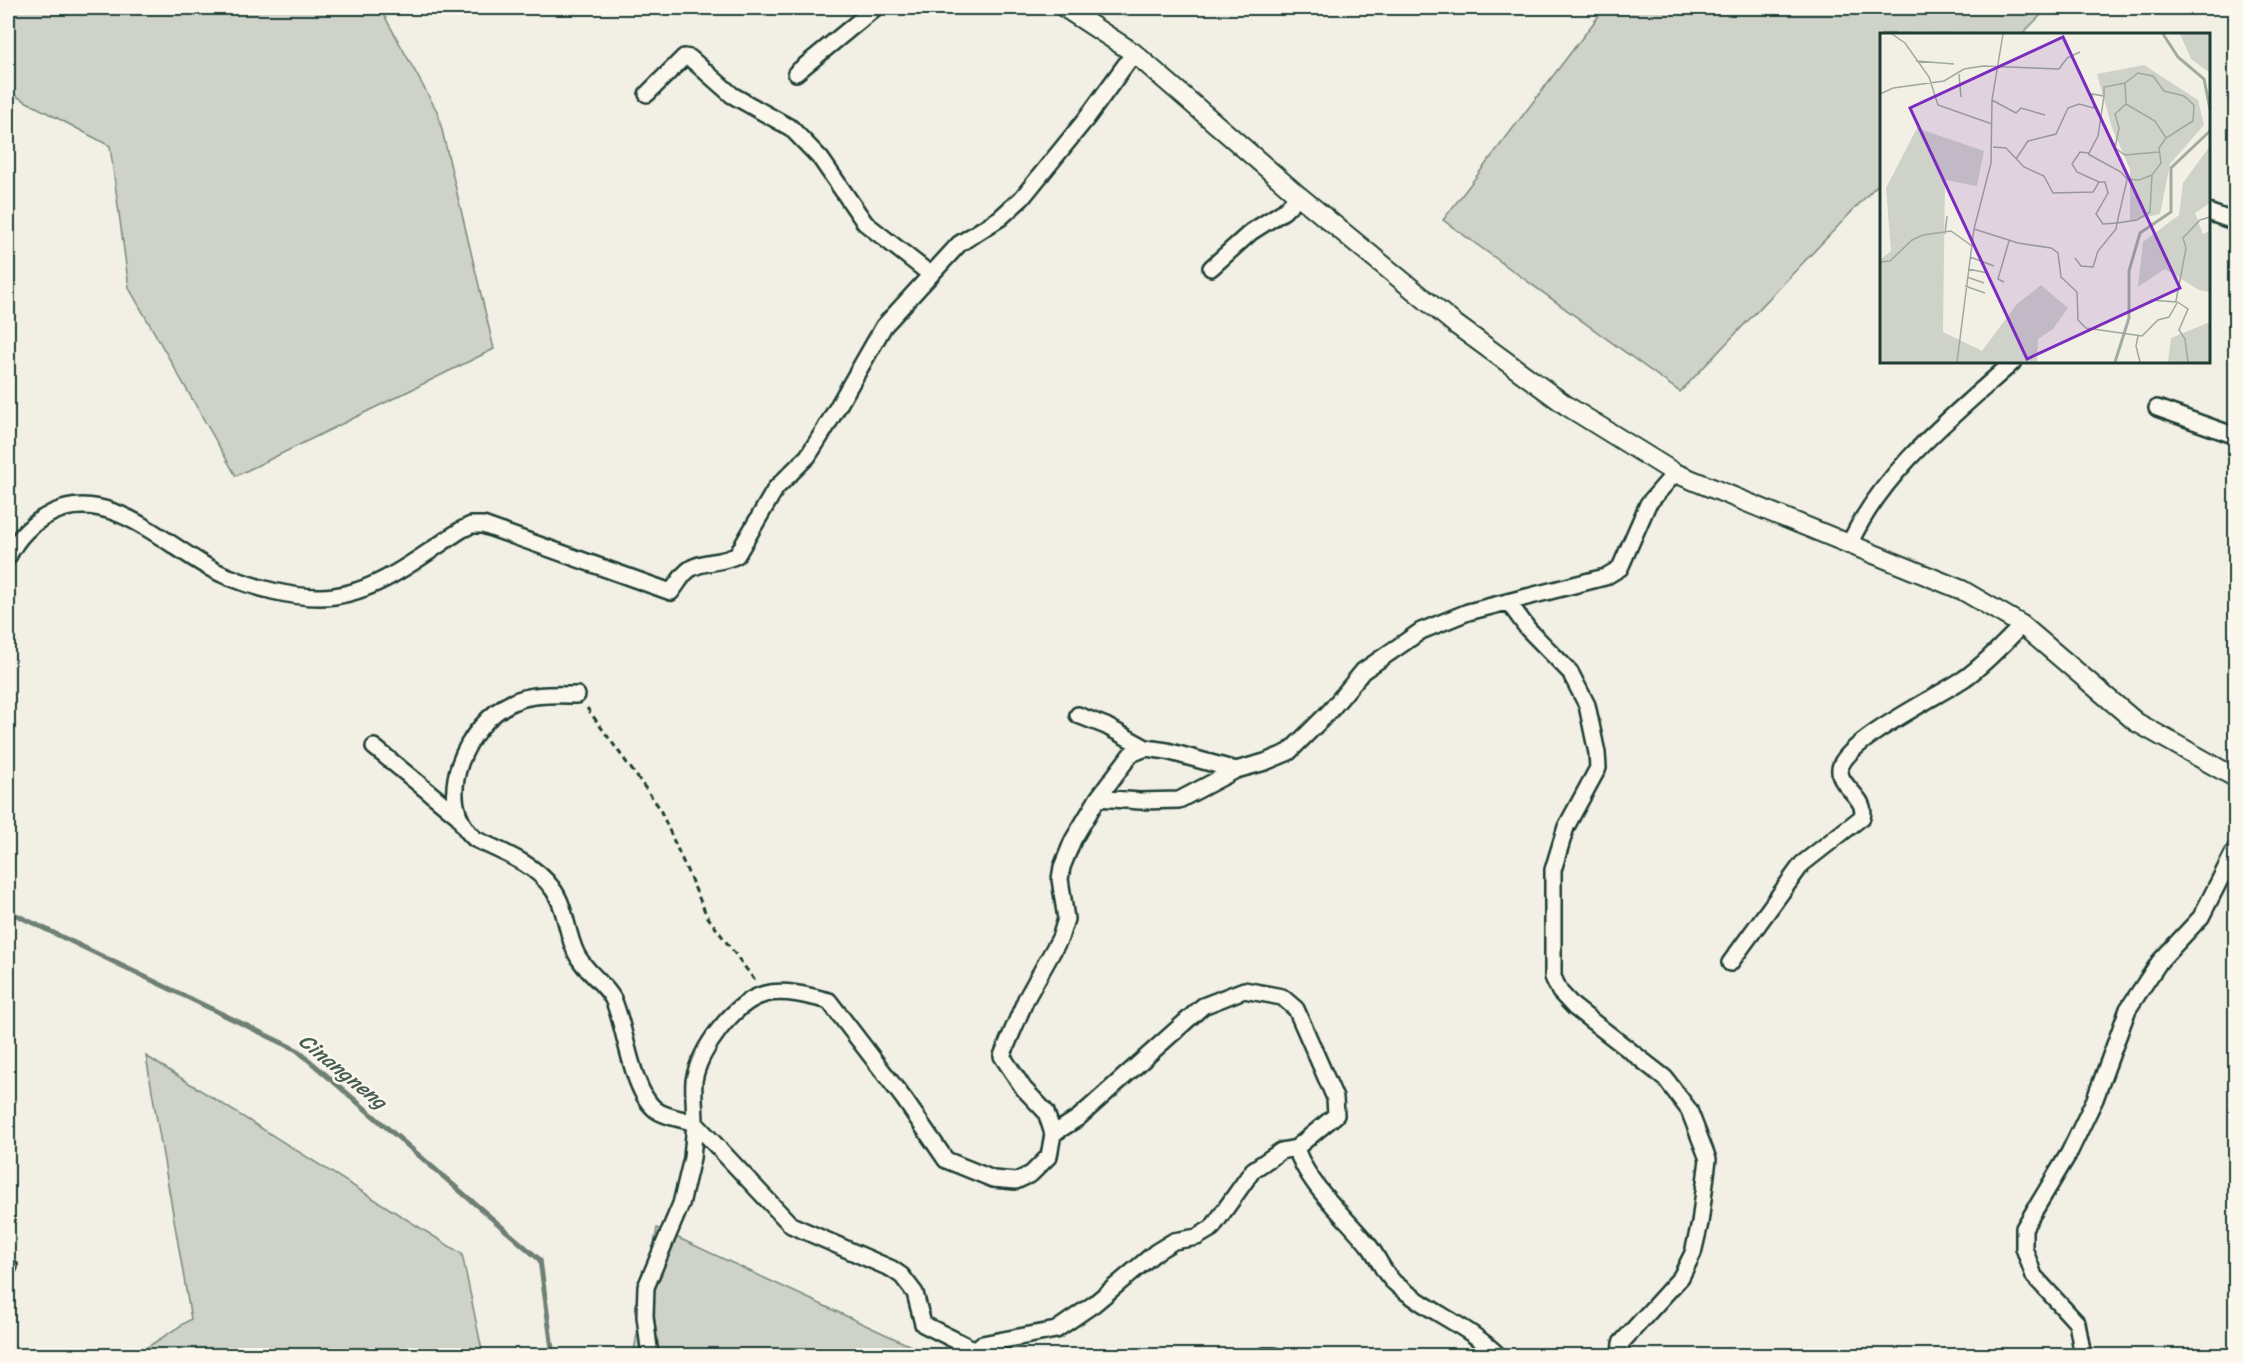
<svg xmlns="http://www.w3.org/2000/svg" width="2243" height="1363" font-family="Sriracha,sans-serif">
	<rect width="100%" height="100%" fill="#f2f0e5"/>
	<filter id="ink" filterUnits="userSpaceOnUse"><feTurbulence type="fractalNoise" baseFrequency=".0167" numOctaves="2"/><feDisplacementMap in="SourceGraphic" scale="12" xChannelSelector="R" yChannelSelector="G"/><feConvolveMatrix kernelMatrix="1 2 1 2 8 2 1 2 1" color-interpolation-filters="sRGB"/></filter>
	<g filter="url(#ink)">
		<!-- green -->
		<path fill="#cfd2c8" stroke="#77887e" stroke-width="1.5" d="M8 8H380L438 113 494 349 236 476 129 288 110 146 8 92Z
			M1590 8H2048L2022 34H1882L1881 181 1680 392 1443 220 1601 13Z
			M146 1056 462 1254 483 1355H135L191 1319Z
			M657 1228 930 1355 633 1356Z"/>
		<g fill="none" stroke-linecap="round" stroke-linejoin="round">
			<!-- stream -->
			<path stroke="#6e7f75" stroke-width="5" d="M8 911 297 1050 540 1260 553 1356"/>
			<defs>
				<path id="minor" d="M796 73 875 8
					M647 94 684 57 690 58 732 95 791 128 821 159 865 223 930 274
					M2208 212 2236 222
					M1211 268 1251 232 1284 211 1299 196
					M2157 408 2236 436
					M1849 545C1882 471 1954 415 2013 362
					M8 557C17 538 33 522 52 513 114 483 175 557 229 577 256 588 290 597 318 597 372 598 419 557 461 530L471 525H483L671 592C677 585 682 574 690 569 704 560 722 564 737 555L776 488 808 456 825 429 884 326 959 244 1000 218 1022 198 1086 119 1134 53
					M1509 603 1528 629 1570 672 1587 705 1597 753 1598 768 1566 827 1553 870V977L1560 992 1574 1007 1665 1078 1689 1110 1708 1159 1700 1223 1693 1253 1681 1277 1621 1343 1620 1356
					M577 695C557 695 532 693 513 702 466 723 431 800 475 839 502 852 534 863 552 888 566 906 566 932 576 953 584 971 604 982 613 999 626 1027 631 1091 656 1110 665 1117 683 1119 695 1123L692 1158 681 1204 646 1287 645 1316 650 1356
					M1078 715 1106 726 1146 748
					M374 747 458 816
					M1098 798 1140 801 1179 800 1236 770
					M1730 963 1802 864 1862 817C1869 797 1833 785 1841 765 1854 737 1937 697 1965 678 1986 663 2004 643 2022 625
					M1053 1134 1078 1118 1203 1006 1244 990 1282 997 1296 1009 1335 1098 1336 1115 1296 1148C1309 1188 1345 1215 1370 1247 1379 1259 1385 1276 1397 1285 1429 1312 1469 1326 1499 1356
					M8 1268 9 1266
					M975 1350 923 1324 915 1293 902 1276 892 1269 791 1225 695 1123C695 1110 693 1095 694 1081 698 1051 734 1002 765 994 785 989 810 996 829 1001L904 1099 946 1160 993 1179 1016 1181 1031 1174 1049 1156 1053 1134 1046 1112 1024 1089 1002 1056 1026 999 1060 938 1066 919 1060 879 1062 867 1073 840 1098 798 1131 754 1146 748 1167 751 1236 770 1265 762 1289 752 1330 711 1363 671 1421 631 1468 612 1605 577 1620 568 1648 504 1675 473
					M974 1356 975 1350 982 1344 1056 1330 1094 1304 1156 1252 1174 1241 1197 1237 1212 1228 1253 1170 1281 1151 1296 1148
					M1264 1356H1274
					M2083 1356 2077 1323 2034 1276 2024 1248V1228L2069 1153 2095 1099 2128 1009 2160 961 2201 917 2236 848"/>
				<path id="tertiary" d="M1065 8 1134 53 1299 196 1455 324 1567 406 1675 473 1962 590 2022 625 2136 722 2236 778"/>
			</defs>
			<!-- minor casing -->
			<use href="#minor" stroke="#1f3d34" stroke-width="20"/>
			<!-- tertiary casing -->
			<use href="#tertiary" stroke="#1f3d34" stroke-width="22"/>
			<!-- path -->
			<path stroke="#1f3d34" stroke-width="3" stroke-dasharray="6 4.5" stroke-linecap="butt" d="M587 708 659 807 707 916 756 982"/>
			<!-- minor -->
			<use href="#minor" stroke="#fbf7ec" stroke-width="15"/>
			<!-- tertiary -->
			<use href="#tertiary" stroke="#fbf7ec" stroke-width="18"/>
		</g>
	</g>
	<g text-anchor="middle" stroke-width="5" stroke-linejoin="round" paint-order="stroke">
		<!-- water labels -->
		<g font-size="21" font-style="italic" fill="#465e55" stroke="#fbf7ec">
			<text transform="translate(343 1071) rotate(39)" y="7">Cinangneng</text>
		</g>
	</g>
	<!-- overview -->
	<g transform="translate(1880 33)">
		<rect width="330" height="330" fill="#f2f0e5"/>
		<path d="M300 1H330V40L311 26ZM264 32 318 67 324 92 290 131 280 181 250 188V136L232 95 217 41ZM37 95 104 118 97 153 65 147 63 299 102 318 137 271 161 252 188 275 173 296 158 306 157 329H0V227L11 218 6 155ZM330 113V170L315 180 323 201 330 198V259L319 257 285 236 258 254 263 209 299 182 303 150ZM330 289V329H288L291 305Z" fill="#cfd2c8"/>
		<path fill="none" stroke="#a2aba1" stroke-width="3" d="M283 1 298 24 324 46 330 76M235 329 249 285V238L260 200 291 179V135L330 98"/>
		<path fill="none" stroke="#9ea89e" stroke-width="1.5" d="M12 1 25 10 49 44 58 72 112 91M36 28 74 31M79 41 81 64M245 50 246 71M0 61 13 55 64 48 84 36 103 33 179 36 187 25 200 19M112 67 136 80 141 75 165 82M234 110 235 115 239 95 235 81 246 71 275 88 286 105M113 114 126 115 144 134 164 143 173 160 213 159 219 149H225L228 160 216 181 223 191 237 190 247 147M235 115 245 122 279 119M208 121 241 139 247 146 259 147 272 142M136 126 148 108 176 101 188 75 199 71 214 75 212 61 224 63V54L245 50 258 40 273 43 284 58 304 63 314 72 313 88 286 105 279 115 281 130 272 142 270 179 257 187 237 190 236 196 218 218 213 234 201 233 195 225M219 149 197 139 192 131 200 119 209 120 218 103 224 63M94 196 138 210 171 215 178 220 181 244 197 259 198 287 206 295 262 303 278 287 289 284 297 270M65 201 67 183M90 224 114 233M0 229 10 228 32 207 43 202 71 198 92 213M88 236 108 240M87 244 104 250M124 249 118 246 129 208M85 253 105 260M271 267 296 269M258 303 256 313 260 329M77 329 94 196 111 130 112 67 123 1M308 329 305 306 299 297 308 276 296 268 306 215 303 205 320 187 330 184"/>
		<path fill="#7b2cbf" fill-opacity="0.15" stroke="#7b2cbf" stroke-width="3" d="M183 4 300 255 147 326 30 75Z"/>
		<rect width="330" height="330" fill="none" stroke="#1f3d34" stroke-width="3"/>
	</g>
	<!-- margin -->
	<rect width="2243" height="1363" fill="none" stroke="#fbf7ec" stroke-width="30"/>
	<rect x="15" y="15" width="2213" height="1333" fill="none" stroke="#1f3d34" stroke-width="2" filter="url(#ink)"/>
</svg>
